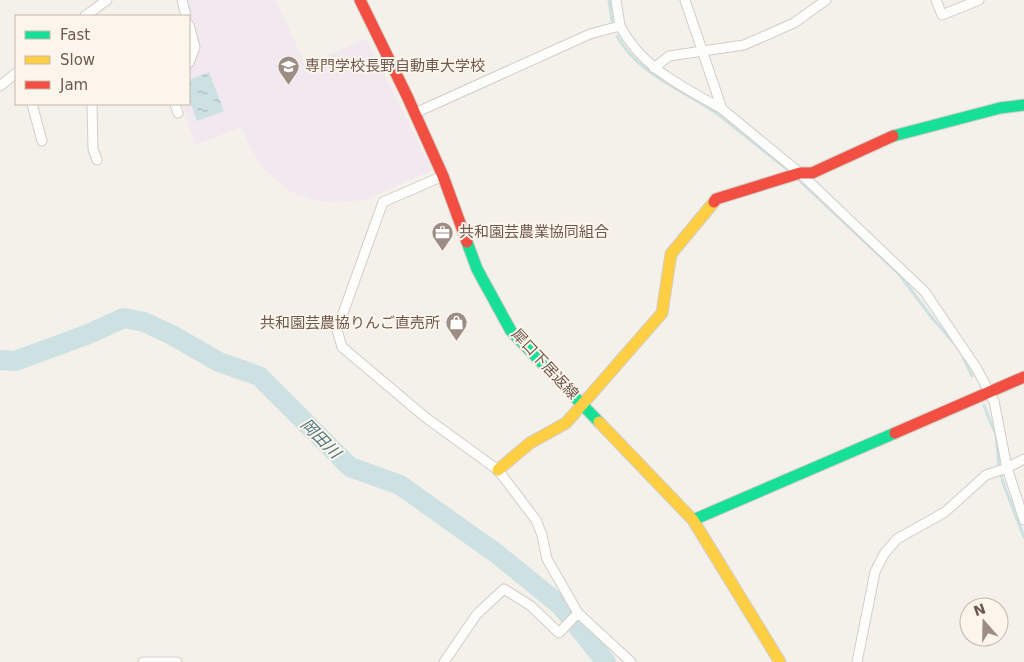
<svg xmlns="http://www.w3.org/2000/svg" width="1024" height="662" font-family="'DejaVu Sans','Noto Sans JP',sans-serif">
	<defs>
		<pattern id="water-ripples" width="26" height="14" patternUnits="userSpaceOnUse" patternTransform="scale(1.25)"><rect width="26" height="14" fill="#cee1e2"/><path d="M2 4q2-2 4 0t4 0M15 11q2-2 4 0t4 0" fill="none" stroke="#abb9b9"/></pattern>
	</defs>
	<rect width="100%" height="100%" fill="#f4f0ea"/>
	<!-- education -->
	<path fill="#f1e8f0" d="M186 0H276L305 65 366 39 432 170 365 200 337 202 317 201 291 192 265 170 252 150 241 127 195 145 182 104H189V67L193 65 191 17Z"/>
	<!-- water -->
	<path fill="url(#water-ripples)" d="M209 72 224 111 197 121 189 99V80Z"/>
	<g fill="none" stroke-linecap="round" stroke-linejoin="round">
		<!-- stream -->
		<path stroke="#cee1e2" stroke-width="3" d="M609 0 612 21
			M617 36C638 75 685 90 719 115 742 133 765 152 788 170
			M800 181 899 274 933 319 960 350 972 376
			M984 406 996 435 999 465 1003 483 1024 537"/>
		<!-- river -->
		<path stroke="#cee1e2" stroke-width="20" d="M0 360 15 361 86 335 124 318 144 322 172 335 219 362 259 376 350 467 400 485 497 554 561 606 606 662"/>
		<defs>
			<path id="street" d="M182 0 186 16
				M685 0 722 109 800 173 904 272 925 292 977 369 994 401 1007 468 1024 520
				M936 0 942 15 979 0
				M85 16 107 0
				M189 25 195 47 189 63
				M620 26C643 69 682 86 722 109
				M654 68 669 56 744 45 794 23 826 0
				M0 86 16 73
				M32 104 42 141
				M92 104 93 149 97 160
				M175 104 178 113
				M415 113 590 34 620 26 616 0
				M443 176 383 202 337 330 342 347 425 417 498 470 536 520 542 535 547 559 578 613 631 662
				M143 662H177
				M444 662 477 614 504 589 531 606 559 633 578 613
				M857 662 875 572 884 554 897 539 945 512 986 475 1007 468 1024 459"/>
			<path id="fast" d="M893 136 1000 108 1024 105
				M467 242 477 269 511 331 599 422
				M693 520 895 433"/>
			<path id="slow" d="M599 422 693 520 780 662
				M498 470 530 443 566 423 662 313 671 254 714 202"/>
			<path id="jam" d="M360 0 407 96 443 176 467 242
				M714 202 716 199 800 173H812L893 136
				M895 433 1024 377"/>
		</defs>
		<!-- street casing -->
		<use href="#street" stroke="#d3cdc8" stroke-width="11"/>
		<!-- fast casing -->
		<use href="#fast" stroke="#d2ccc5" stroke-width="13"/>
		<!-- slow casing -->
		<use href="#slow" stroke="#d2ccc5" stroke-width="13"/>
		<!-- jam casing -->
		<use href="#jam" stroke="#d2ccc5" stroke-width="13"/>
		<!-- street -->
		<use href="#street" stroke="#fdfdfc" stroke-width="9"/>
		<!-- fast -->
		<use href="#fast" stroke="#16e098" stroke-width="11"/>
		<!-- slow -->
		<use href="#slow" stroke="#ffcf43" stroke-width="11"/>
		<!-- jam -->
		<use href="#jam" stroke="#f24e42" stroke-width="11"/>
	</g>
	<!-- icons -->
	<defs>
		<symbol id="university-pin" viewBox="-11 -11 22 30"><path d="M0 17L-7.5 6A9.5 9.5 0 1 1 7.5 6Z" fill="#9d8e85" stroke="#fcf5eb"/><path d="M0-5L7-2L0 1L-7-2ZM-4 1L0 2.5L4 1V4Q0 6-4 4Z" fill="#fff"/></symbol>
		<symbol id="office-pin" viewBox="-11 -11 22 30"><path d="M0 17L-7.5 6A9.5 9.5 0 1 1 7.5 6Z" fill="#9d8e85" stroke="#fcf5eb"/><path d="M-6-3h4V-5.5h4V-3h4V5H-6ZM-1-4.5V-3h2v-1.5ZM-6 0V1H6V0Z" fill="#fff"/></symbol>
		<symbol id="shop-pin" viewBox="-11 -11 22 30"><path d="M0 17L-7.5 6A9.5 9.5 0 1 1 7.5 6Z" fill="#9d8e85" stroke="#fcf5eb"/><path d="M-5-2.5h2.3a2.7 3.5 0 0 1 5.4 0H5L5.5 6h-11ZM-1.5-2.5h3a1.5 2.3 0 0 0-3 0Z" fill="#fff"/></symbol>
	</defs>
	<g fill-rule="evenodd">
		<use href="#university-pin" x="276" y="54" width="25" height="34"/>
		<use href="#office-pin" x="430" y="220" width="25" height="34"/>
		<use href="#shop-pin" x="444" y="310" width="25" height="34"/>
	</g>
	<g text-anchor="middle" stroke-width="4" stroke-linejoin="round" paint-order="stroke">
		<!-- poi labels -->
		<g font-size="15" fill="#6e594e" stroke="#fcf5eb" text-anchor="start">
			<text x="305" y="71">専門学校長野自動車大学校</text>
			<text x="459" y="237">共和園芸農業協同組合</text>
			<text x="440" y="328" text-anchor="end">共和園芸農協りんご直売所</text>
		</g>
		<!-- street labels -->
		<g font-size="15" fill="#6e594e" stroke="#fcf5eb">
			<text transform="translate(545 364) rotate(47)" y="5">犀口下居返線</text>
		</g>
		<!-- water labels -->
		<g font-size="16" font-style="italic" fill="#4b767f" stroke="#fcf5eb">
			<text transform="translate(321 438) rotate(45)" y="6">岡田川</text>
		</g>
	</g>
	<!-- legend -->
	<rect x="15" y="15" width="175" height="90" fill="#fcf5eb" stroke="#c3b7ac"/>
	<rect x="25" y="31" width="25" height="8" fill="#16e098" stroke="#c3b7ac"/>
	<text x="60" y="40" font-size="15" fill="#6e594e">Fast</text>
	<rect x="25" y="56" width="25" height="8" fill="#ffcf43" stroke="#c3b7ac"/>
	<text x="60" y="65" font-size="15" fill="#6e594e">Slow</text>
	<rect x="25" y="81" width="25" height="8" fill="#f24e42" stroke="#c3b7ac"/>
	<text x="60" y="90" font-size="15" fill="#6e594e">Jam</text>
	<!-- north arrow -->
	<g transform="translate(984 622) rotate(340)"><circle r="24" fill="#fcf5eb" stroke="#c3b7ac"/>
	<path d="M0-4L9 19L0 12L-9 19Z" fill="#9d8e85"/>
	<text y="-8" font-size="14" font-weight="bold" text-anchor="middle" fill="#6e594e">N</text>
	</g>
</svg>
